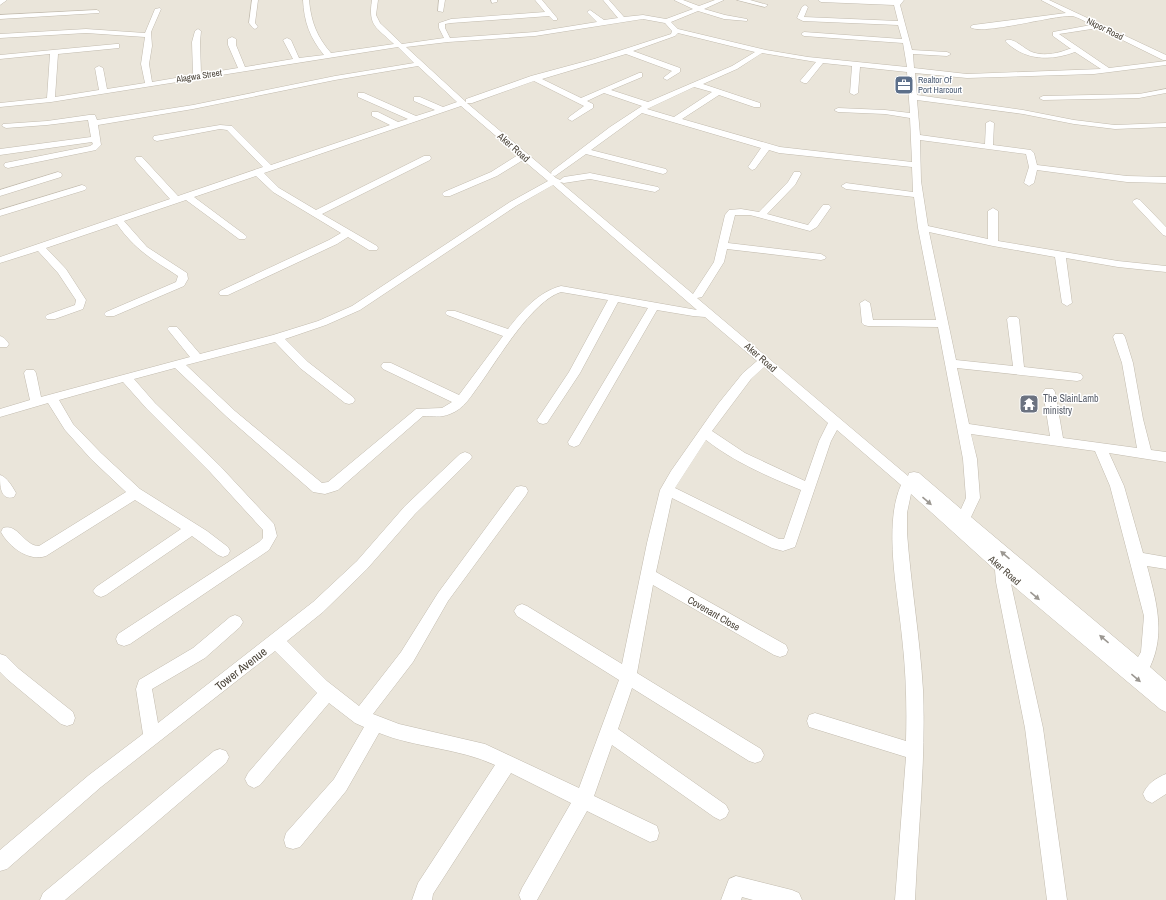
<svg xmlns="http://www.w3.org/2000/svg" width="1166" height="900" font-family="'Archivo Narrow',sans-serif">
	<rect width="100%" height="100%" fill="#f6f3ec"/>
	<!-- residential -->
	<path fill="#eae5da" d="M0 0H1166V900H0Z"/>
	<g fill="none" stroke-linecap="round" stroke-linejoin="round">
		<defs>
			<path id="minor" d="M0 0H7L0 5Z
				M252 0H258L255 23 258 27 255 29 253 28 249 23Z
				M303 0H309C311 22 317 37 331 53L394 44C376 27 368 26 372 0H378L376 15 380 23 402 44 444 38 439 28V23L451 19 545 12 535 0H542L557 18V20H553L549 16 451 23 445 24V28L450 38 535 32 597 22 587 12 590 10 604 20 618 18 603 0H609L624 17 643 15 666 19 693 9 674 0H683L699 6 715 0H724L704 9 725 15 747 19V21L724 19 698 11 671 22 678 29 766 50 808 57 907 67 903 43 804 36 801 34 804 32 902 39 898 25 803 21 797 18 802 7 805 5 808 7 804 17 898 21 894 5 821 2 818 0H904L900 5 912 50 947 52 951 54 947 56 913 54 914 68 967 74 1101 69 1075 52C1051 61 1025 61 1005 41L1007 40C1016 38 1025 51 1035 53 1046 56 1059 53 1069 49H1071L1053 36V32L1091 25C1086 22 1078 17 1072 16 1053 15 981 36 970 27L973 25 1066 13 1041 0H1049L1166 55V60H1163L1098 28 1059 34 1109 68 1166 61V65L1094 74 967 78 915 73 917 95 1023 110 1074 120 1115 125 1166 123V127L1115 129 1074 124 1023 114 917 100 920 135 985 144 986 123 990 121 994 123 993 145 1031 150 1034 153 1037 165 1127 176 1166 177V183L1127 182 1037 170 1034 183 1029 186 1024 183 1029 167 1026 154 920 140 921 181 928 226 988 239V211L993 208 998 211V241L1118 261 1166 266V272L1118 267 1066 258 1072 303 1067 306 1062 303 1055 257 993 246 929 232 956 360 1013 366 1007 319 1009 317H1017L1019 319 1024 367 1077 373 1081 374 1083 377 1081 380 1077 381 957 368 969 424 1050 436 1043 392 1045 389H1053L1055 392 1063 438 1137 448 1122 363 1113 337 1115 334H1123L1125 337 1133 363 1143 419 1151 450 1166 452V462L1109 453 1124 486 1143 553 1166 557V569L1147 566C1156 600 1166 633 1150 667L1166 681V712L1160 709 1011 584 1043 728 1067 900H1047L1025 728 996 582 995 570 911 494 907 513V533C911 586 920 638 923 690 926 760 918 830 915 900H895L906 757 809 727 807 721 809 715 815 713 906 741C907 706 906 672 902 637 898 594 883 525 901 485L837 430 831 441 795 547 783 551 772 548 672 498 656 572 786 645 788 650 786 655 780 657 774 655 653 585 637 673 761 749 764 755 761 761 755 763 749 761 632 688 618 729 726 805 729 811 726 817 720 820 714 817 612 745 594 796 657 826 659 833 657 840 650 842 587 811 537 900H521L519 895 522 888 571 803 511 773 433 894 432 900H412L418 883 495 765C459 748 416 748 379 733L346 791 300 847 293 849 286 847 284 840 286 833 334 779 364 727 355 723 329 703 260 785 254 788 248 785 245 779 248 773 317 693 275 651 101 787 7 869 0 871V850L89 775 143 734 136 689 139 680 193 648 230 617 235 615 240 617 243 622 240 627 205 658 152 689 158 723 313 602 357 561 405 506 460 454 465 452 470 454 472 457 470 460 415 514 367 569 323 612 287 641 327 681 359 706 401 652 438 593 516 487 521 486 526 487 528 491 526 495 448 601 413 662 373 714 399 724 485 744 579 788 619 680 517 616 514 611 517 606 522 604 527 606 622 664 647 543 660 490 671 471 718 404 743 373 757 361 705 317 693 316 657 310 579 445 574 447 569 445 568 442 648 308 618 302 580 373 547 423 543 424 539 423 537 420 569 372 608 300 561 292C532 301 498 359 480 384 471 396 464 409 450 414 441 418 432 416 423 416L338 490 325 494 313 492 227 417 175 368 134 379 155 403 220 466 274 524 277 536 269 550 130 644 124 646 118 644 116 639 118 634 259 542 263 538V530L210 472 147 409 123 382 59 400 73 424 101 453 140 489 207 531 228 547 230 551 228 555 223 557 218 555 192 536 106 595 101 597 96 595 93 591 96 587 181 529 135 500 46 556C29 562 9 547 1 532L3 528C18 523 24 546 39 546L126 492 91 459 65 430 48 403 0 417V409L30 400 24 373 26 370H34L36 373 41 397 190 357 169 331 167 329 169 327H177L200 354 273 335 318 321 352 306 510 202 548 181 523 160 497 176 450 196H444L442 194 444 192 491 172 518 155 461 106 264 173 279 188 316 210 424 156H430L431 158 430 160 322 214 377 246 378 248 377 250H369L348 237 337 244 228 295H220L219 293 220 291 329 240 341 233 273 192 256 176 194 197 245 235 247 237 245 239H239L186 200 124 221 147 247 187 273 188 279 184 286 114 316H106L104 314 106 312 176 282 178 276C152 259 135 250 117 224L46 248 66 269 86 300 83 309 55 319H47L45 317 47 315 75 305 76 300 58 273 38 251 0 263V257L170 199 136 161 135 159 136 157H142L178 196 263 167 227 130 220 129 157 141 154 140 153 138 154 136 220 125 232 126 271 165 390 125 372 116V112H378L398 122 408 119 358 97V93H364L416 116 435 110 414 101V97H420L443 107 457 102 418 66 335 80 193 109 98 125 101 145 96 150 8 168 5 167 4 165 5 163 90 146 93 144 92 142 0 155V149L91 137 88 120 47 125 6 128 2 126 3 124 47 121 89 115H95L97 120 193 105 335 76 414 63 398 47 51 102 0 107V103L47 98 50 54 0 59V55L116 44H119V48L58 54 55 97 99 90 95 68 99 66 103 68 107 89 145 83 141 64 145 37 86 33 0 38V34L86 29 145 33 155 9 160 8 161 9 151 32 152 46 149 64 152 82 193 75 192 42 195 31 198 29 201 31 200 42 201 74 238 68 228 45V39L232 37 236 39V45L245 67 293 59 283 40 287 38 291 40 299 58 324 55C310 38 304 22 303 0ZM643 19 665 23 672 31 671 34 594 59 531 76 466 99V102L406 47 448 42 535 36ZM678 33 755 52 732 66 648 102 611 90 642 77V73H639L581 98 542 79 626 54 672 71 663 78 667 80 680 72V68L633 51 675 36ZM762 53 816 62 800 81 804 83H807L823 63 852 66 850 93 854 95 858 93 860 67 907 72 910 113 885 110 838 108 834 110 838 112 885 114 910 118 912 162 780 147 682 119 719 95 754 107H760V103L703 84 737 69ZM534 81 584 106 569 117 568 119 572 121 593 108V104L587 101 604 93 642 106 610 127 552 171 551 173 552 175 555 176 586 154 663 174 666 173 667 171 666 169 591 150 642 113 761 148 748 167 752 170 755 169 769 150 779 153 912 167 913 192 846 183 841 186 846 189 914 197 918 228 936 320H873L870 303 865 300 860 303 862 323 864 325 868 326 938 327 963 459 966 498 961 509 919 473 914 472 909 473 908 476 697 298 702 297 724 262 727 249 821 260 825 259 826 257 821 254 728 243 735 215H750L810 231 817 227 831 207 829 205H823L808 225 767 214 795 185 801 174 800 172H794L788 182 759 212 741 209 729 210 725 215 714 262 693 294 560 182 564 183 590 179 655 192 660 189 658 187 590 173 564 177 560 180 556 178 467 103H472ZM694 87 712 92 674 117 647 109ZM553 185 697 310 561 286C538 292 522 311 508 329L455 311H447L445 313 447 315 503 336 459 395 391 363H383L381 366 383 369 452 402 442 408 416 409 328 482 322 483 235 411 186 365 275 342 300 368 345 403 349 404 353 403 355 400 353 397 308 362 285 339 326 325 360 310 516 206ZM764 367 828 423 819 441 805 481 745 453 712 431 751 379ZM971 434 1095 451 1110 486 1144 616 1141 652 1138 657 971 517 980 498 977 459ZM706 440C734 462 769 477 801 490L784 539H779L675 488Z
				M439 0H445L443 12 438 11Z
				M491 0H497V2L492 3Z
				M737 0H750L768 5 765 7Z
				M97 10 100 12 99 13 0 19V15Z
				M1166 89V93L1139 98 1043 100 1039 98 1043 96 1139 94Z
				M58 172 61 173 62 175 61 177 0 196V190Z
				M82 185 85 186 87 188 85 190 0 216V210Z
				M1137 199 1140 200 1166 227V236L1163 235 1134 204 1132 202 1134 200Z
				M0 336C5 338 6 340 9 344L7 347H0Z
				M0 475C7 477 12 486 16 493L14 497C0 501 0 485 0 475Z
				M0 654 6 656 19 669 73 712 75 718 73 724 67 726 61 724 7 679 0 672Z
				M220 749 226 751 229 757 226 763 65 900H40L43 893 214 751Z
				M1166 774V794L1152 803 1146 800 1143 794C1147 784 1156 778 1166 774Z
				M736 876 792 890 799 893 802 900H753L742 897 741 900H721L729 879Z"/>
		</defs>
		<!-- minor casing -->
		<use href="#minor" stroke="#c2bbae" stroke-width="1"/>
		<!-- minor -->
		<use href="#minor" fill="#fff" fill-rule="evenodd"/>
	</g>
	<!-- one-way arrows -->
	<defs><path id="oneway-solid" d="M-6-.8H1V-3.2L6.5 0L1 3.2V.8H-6Z"/></defs>
	<g fill="#9c9892">
		<use href="#oneway-solid" transform="translate(927 501) rotate(41)"/>
		<use href="#oneway-solid" transform="translate(1005 555) rotate(-139)"/>
		<use href="#oneway-solid" transform="translate(1035 596) rotate(40)"/>
		<use href="#oneway-solid" transform="translate(1104 639) rotate(-140)"/>
		<use href="#oneway-solid" transform="translate(1136 678) rotate(40)"/>
	</g>
	<!-- icons -->
	<defs>
		<symbol id="office-square" viewBox="-11 -11 22 22"><rect x="-9" y="-9" width="18" height="18" rx="4" fill="#5c6f8a" stroke="#fff"/><path d="M-6-3h4V-5.5h4V-3h4V5H-6ZM-1-4.5V-3h2v-1.5ZM-6 0V1H6V0Z" fill="#fff"/></symbol>
		<symbol id="temple-square" viewBox="-11 -11 22 22"><rect x="-9" y="-9" width="18" height="18" rx="4" fill="#6b7280" stroke="#fff"/><path d="M0-6L5-2H3V0L6.5 2.5H4V6H1.5V3h-3V6H-4V2.5H-6.5L-3 0V-2H-5Z" fill="#fff"/></symbol>
	</defs>
	<g fill-rule="evenodd">
		<use href="#office-square" x="893" y="74" width="22" height="22"/>
		<use href="#temple-square" x="1018" y="393" width="22" height="22"/>
	</g>
	<g text-anchor="middle" stroke-width="3" stroke-linejoin="round" paint-order="stroke">
		<!-- far-street labels -->
		<g font-size="9" fill="#4b4439" stroke="#fff">
			<text transform="translate(1105 29) rotate(26)" y="3">Nkpor Road</text>
			<text transform="translate(199 76) rotate(-9)" y="3">Alagwa Street</text>
		</g>
		<!-- far-service labels -->
		<g font-size="9" fill="#4e5e75" stroke="#fff" text-anchor="start">
			<text x="918" y="83">Realtor Of<tspan x="918" dy="10">Port Harcourt</tspan></text>
		</g>
		<!-- street labels -->
		<g font-size="10" fill="#4b4439" stroke="#fff">
			<text transform="translate(514 147) rotate(41)" y="4">Aker Road</text>
			<text transform="translate(761 357) rotate(41)" y="4">Aker Road</text>
			<text transform="translate(1005 570) rotate(41)" y="4">Aker Road</text>
			<text transform="translate(714 613) rotate(30)" y="4">Covenant Close</text>
		</g>
		<!-- worship labels -->
		<g font-size="10" fill="#5b616d" stroke="#fff" text-anchor="start">
			<text x="1043" y="402">The SlainLamb<tspan x="1043" dy="12">ministry</tspan></text>
		</g>
		<!-- near-street labels -->
		<g font-size="12" fill="#4b4439" stroke="#fff">
			<text transform="translate(241 669) rotate(-38)" y="4">Tower Avenue</text>
		</g>
	</g>
</svg>
